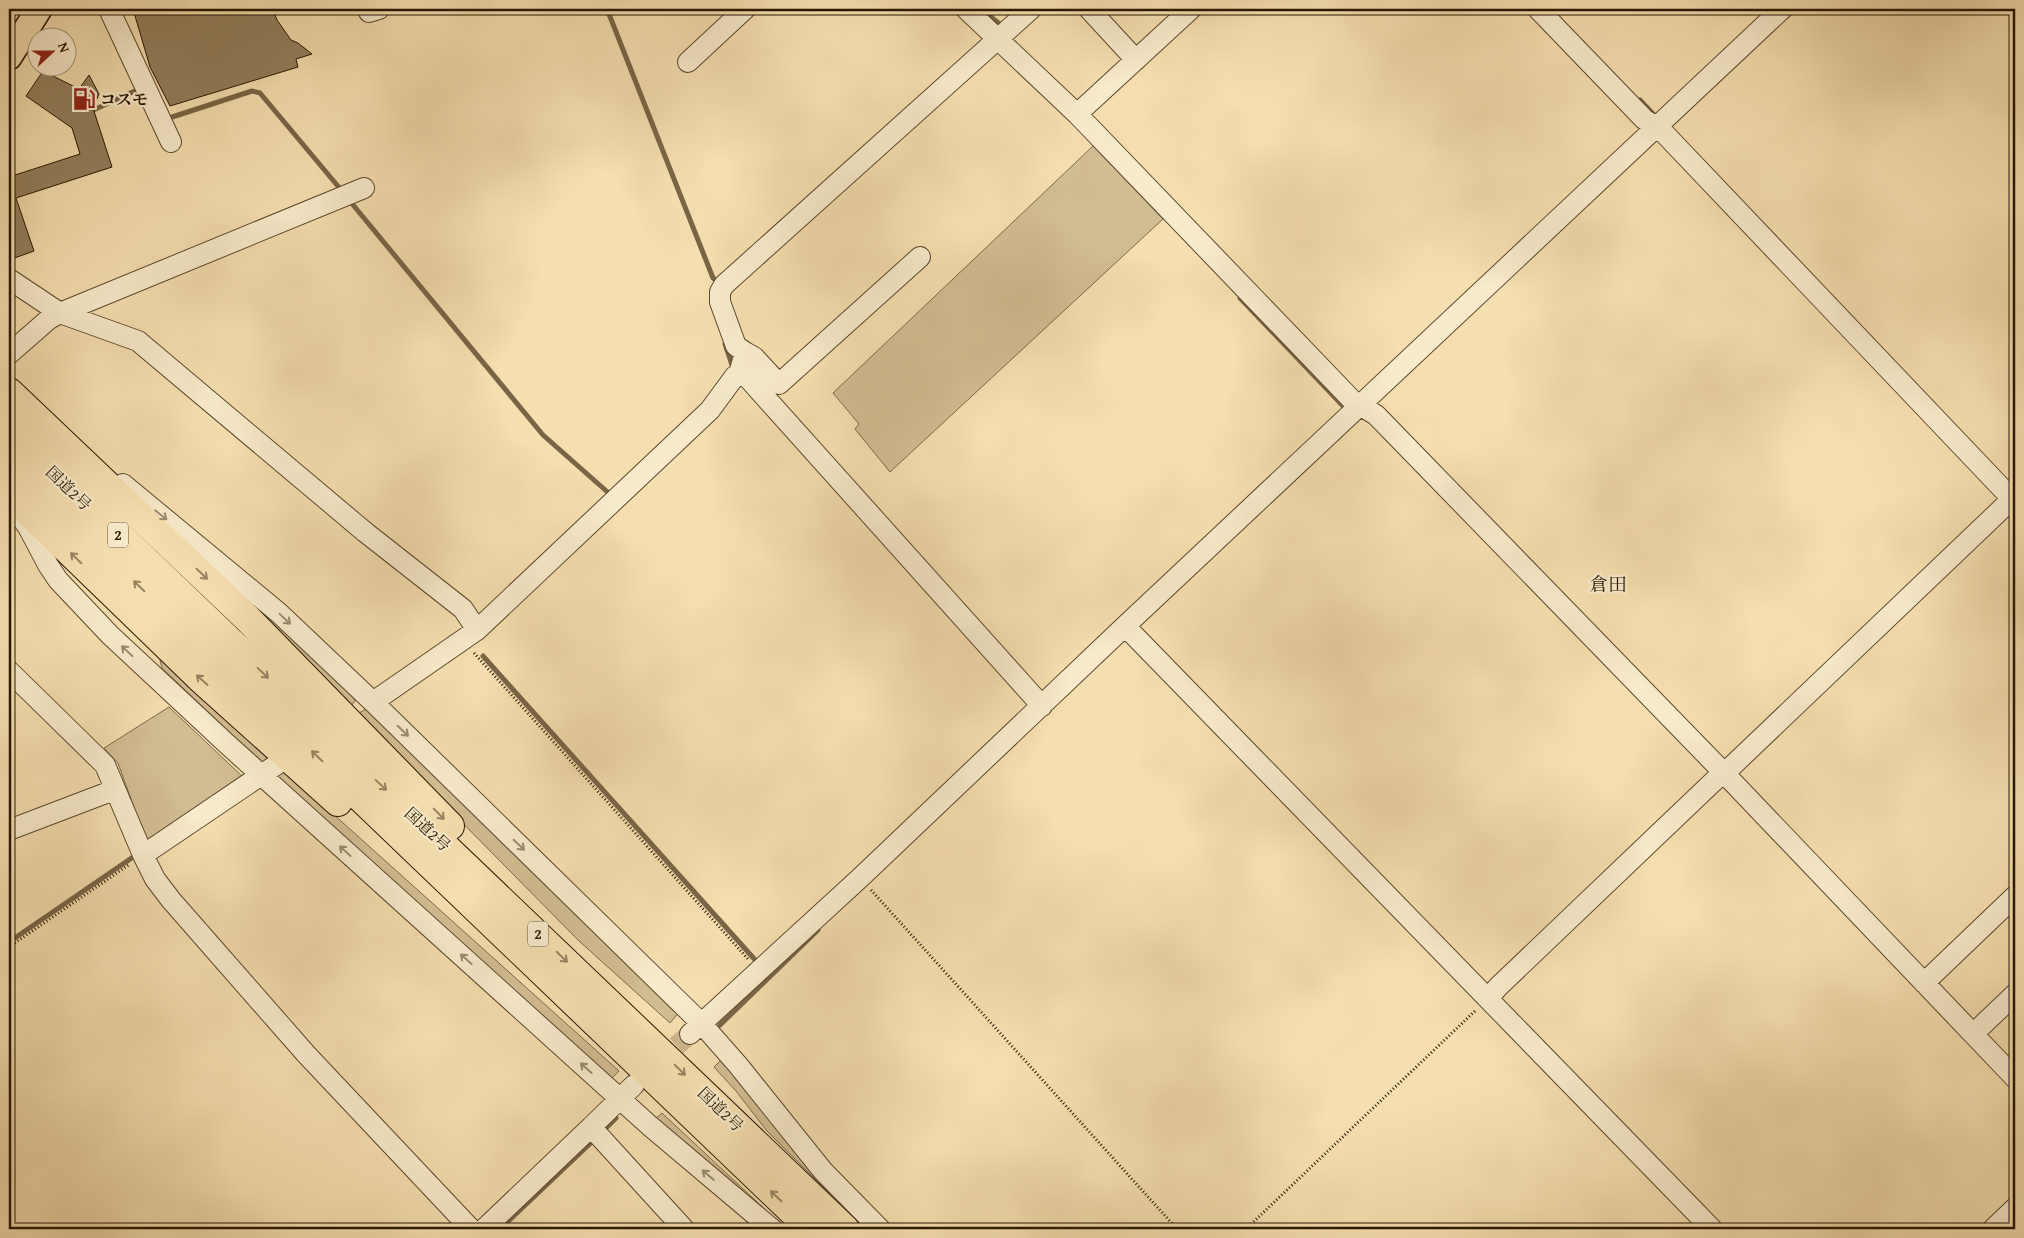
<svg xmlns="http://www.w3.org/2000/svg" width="2024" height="1238" font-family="'Gentium Book Plus','Noto Serif JP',serif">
	<rect width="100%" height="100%" fill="#f5deaf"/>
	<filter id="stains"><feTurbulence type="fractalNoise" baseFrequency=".004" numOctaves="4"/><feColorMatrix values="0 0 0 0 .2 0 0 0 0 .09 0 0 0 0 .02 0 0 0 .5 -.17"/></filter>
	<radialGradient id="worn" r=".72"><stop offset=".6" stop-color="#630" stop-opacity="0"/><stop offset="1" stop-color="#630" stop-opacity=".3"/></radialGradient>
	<!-- green -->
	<path fill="#d2bc92" stroke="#7c694a" d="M1093 146 1163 219 890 472 855 429 859 424 833 393Z
		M213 567 267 611 353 696 355 701 347 711Z
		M163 656 275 762 264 765 162 668 160 660Z
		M169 707 244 778 149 842 145 838 118 763 104 748Z
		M372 708 681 1010 670 1023 579 941 356 715 364 710Z
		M282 768 619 1071 609 1081 276 777Z
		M724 1057 832 1193H829L767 1131 736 1091 714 1067Z
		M662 1113 786 1229H782L654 1120Z"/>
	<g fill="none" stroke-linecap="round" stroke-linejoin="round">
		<!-- stream -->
		<path stroke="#796546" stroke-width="5" d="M607 9 713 278 717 281
			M981 9 1001 25
			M1786 17 1795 9
			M1640 100 1655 116
			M89 112 137 90 139 93
			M166 119 252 91 260 93 342 191
			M349 200 543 435 612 496
			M1240 298 1344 407
			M725 344 732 365 736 366
			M483 656 757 962
			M9 942 136 855
			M720 1025 818 930
			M602 1132 616 1118
			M500 1229 596 1138
			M2013 1229 2015 1227"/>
	</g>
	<!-- building -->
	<path fill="#927e5c" stroke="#271602" d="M133 9H273L277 20 291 40 298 43 312 54 296 59 298 67 170 106 150 67Z
		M43 71 79 89 89 75 99 94 93 108 112 167 16 198 34 251 9 260V177L80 154 72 128 26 96Z"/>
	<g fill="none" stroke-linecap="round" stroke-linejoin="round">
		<!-- minor-tunnel -->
		<path stroke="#ccb68c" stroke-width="20" stroke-dasharray="20 10" stroke-linecap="butt" d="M654 1066 690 1034"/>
		<defs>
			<path id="minor" d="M109 9 171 142
				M966 9 1077 114 1353 401 1376 415 1724 773 2015 1078
				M1089 9 1136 60
				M1538 9 1644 119 1662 131 2015 502
				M369 12 379 9
				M688 62 745 9
				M1077 114 1191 9
				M9 279 60 313 138 341 365 532 463 609 477 630
				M745 352 754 357 779 384 920 257
				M9 354 49 319 60 313 364 188
				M739 374 745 352 736 346 720 302V292L724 285 1031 9
				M739 374 747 377 1042 706
				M123 484 279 613 373 702 701 1023 738 1065 823 1171 880 1229
				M17 512 28 527 48 565 58 580 110 635 227 744 650 1126 772 1229
				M1125 626 1712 1229
				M9 671 105 765 143 855 155 879 171 900 306 1054 471 1229
				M373 702 477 630 710 410 735 376 739 374
				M9 830 114 790
				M143 855 279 763
				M1924 983 2015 896
				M1488 998 1499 986 1715 780 1732 766 2012 499
				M690 1034 860 878 1125 626 1782 9
				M1973 1034 2015 994
				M591 1127 634 1085
				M484 1229 591 1127 684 1229
				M1993 1229 2015 1208"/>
			<path id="major" d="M9 57 39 9"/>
			<path id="highway" d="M9 392 247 618 450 826
				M9 430 845 1229
				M9 461 811 1229
				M9 493 200 678 338 802"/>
		</defs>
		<!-- minor casing -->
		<use href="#minor" stroke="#5a482d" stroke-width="22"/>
		<!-- major casing -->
		<use href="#major" stroke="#271602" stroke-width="28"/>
		<!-- highway casing -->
		<use href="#highway" stroke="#271602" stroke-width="30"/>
		<!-- path -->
		<path stroke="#271602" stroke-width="3" stroke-dasharray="1 2.5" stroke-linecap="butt" d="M474 653 748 959
			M871 890 1177 1229
			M9 947 130 864
			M1246 1229 1475 1011"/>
		<!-- minor -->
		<use href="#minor" stroke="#f8eacb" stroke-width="20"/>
		<!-- major -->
		<use href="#major" stroke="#f5deaf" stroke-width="25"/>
		<!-- highway -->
		<use href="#highway" stroke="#f5deaf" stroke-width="28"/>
	</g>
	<!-- one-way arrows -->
	<defs><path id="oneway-shaft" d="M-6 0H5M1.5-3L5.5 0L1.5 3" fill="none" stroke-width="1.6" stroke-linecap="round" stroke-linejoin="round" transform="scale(1.25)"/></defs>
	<g stroke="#9a8b71">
		<use href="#oneway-shaft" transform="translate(161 515) rotate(39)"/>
		<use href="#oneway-shaft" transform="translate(285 619) rotate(43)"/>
		<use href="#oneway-shaft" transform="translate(127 651) rotate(-137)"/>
		<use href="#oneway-shaft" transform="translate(403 731) rotate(44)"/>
		<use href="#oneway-shaft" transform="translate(519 845) rotate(44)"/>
		<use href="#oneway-shaft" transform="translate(345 851) rotate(-138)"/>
		<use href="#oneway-shaft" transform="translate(466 959) rotate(-138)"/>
		<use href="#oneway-shaft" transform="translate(586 1068) rotate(-138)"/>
		<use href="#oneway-shaft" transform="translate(708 1175) rotate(-140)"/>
	</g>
	<g stroke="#988461">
		<use href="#oneway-shaft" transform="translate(76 558) rotate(-136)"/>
		<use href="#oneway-shaft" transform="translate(202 574) rotate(44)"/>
		<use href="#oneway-shaft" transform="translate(139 586) rotate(-136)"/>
		<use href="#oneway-shaft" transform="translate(263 673) rotate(43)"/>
		<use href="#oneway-shaft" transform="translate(202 680) rotate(-138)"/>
		<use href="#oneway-shaft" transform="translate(317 756) rotate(-136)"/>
		<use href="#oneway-shaft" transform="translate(381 785) rotate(43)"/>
		<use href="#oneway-shaft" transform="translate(439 814) rotate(46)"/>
		<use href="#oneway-shaft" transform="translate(562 957) rotate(44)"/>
		<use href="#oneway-shaft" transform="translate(680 1070) rotate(44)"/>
		<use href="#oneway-shaft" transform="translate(776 1196) rotate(-136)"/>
	</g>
	<!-- icons -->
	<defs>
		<symbol id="fuel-bare" viewBox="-9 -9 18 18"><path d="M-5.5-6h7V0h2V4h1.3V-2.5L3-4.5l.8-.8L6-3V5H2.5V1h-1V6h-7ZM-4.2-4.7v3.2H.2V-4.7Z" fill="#8f2418" stroke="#f8eacb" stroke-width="2.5" paint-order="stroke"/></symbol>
	</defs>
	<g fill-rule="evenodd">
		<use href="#fuel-bare" x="68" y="83" width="32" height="32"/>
	</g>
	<g text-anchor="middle" stroke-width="4.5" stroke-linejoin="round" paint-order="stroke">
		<!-- shield labels -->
		<g fill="#f8eacb" stroke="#66563e" stroke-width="1">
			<rect x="108" y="522.5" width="20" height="25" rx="4"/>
			<rect x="528" y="921.5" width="20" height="25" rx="4"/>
		</g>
		<g font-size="15" font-weight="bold" fill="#271602">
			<text x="118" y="540">2</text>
			<text x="538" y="939">2</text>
		</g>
		<!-- poi labels -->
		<g font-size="16" font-weight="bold" fill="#271602" stroke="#f8eacb" text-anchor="start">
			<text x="100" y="105">コスモ</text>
		</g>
		<!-- street labels -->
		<g font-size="16" fill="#271602" stroke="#f8eacb">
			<text transform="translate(69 488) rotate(44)" y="6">国道2号</text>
			<text transform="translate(428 829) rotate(43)" y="6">国道2号</text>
			<text transform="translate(721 1109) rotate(44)" y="6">国道2号</text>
		</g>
		<!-- quarter labels -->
		<g font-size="19" fill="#271602" stroke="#f8eacb">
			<text x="1608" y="591">倉田</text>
		</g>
	</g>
	<!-- margin -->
	<rect width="2024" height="1238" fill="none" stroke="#f5deaf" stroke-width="30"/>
	<rect x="10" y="10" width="2004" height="1218" fill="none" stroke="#271602" stroke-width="2.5"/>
	<rect x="15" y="15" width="1994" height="1208" fill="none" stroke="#271602"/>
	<!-- north arrow -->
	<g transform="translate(52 52) rotate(69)"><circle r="24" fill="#f8eacb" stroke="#a4957b"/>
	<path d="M0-4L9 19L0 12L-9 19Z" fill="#8f2418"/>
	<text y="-8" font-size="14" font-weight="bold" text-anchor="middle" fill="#271602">N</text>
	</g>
	<rect width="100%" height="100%" filter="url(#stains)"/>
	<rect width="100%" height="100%" fill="url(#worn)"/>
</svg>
